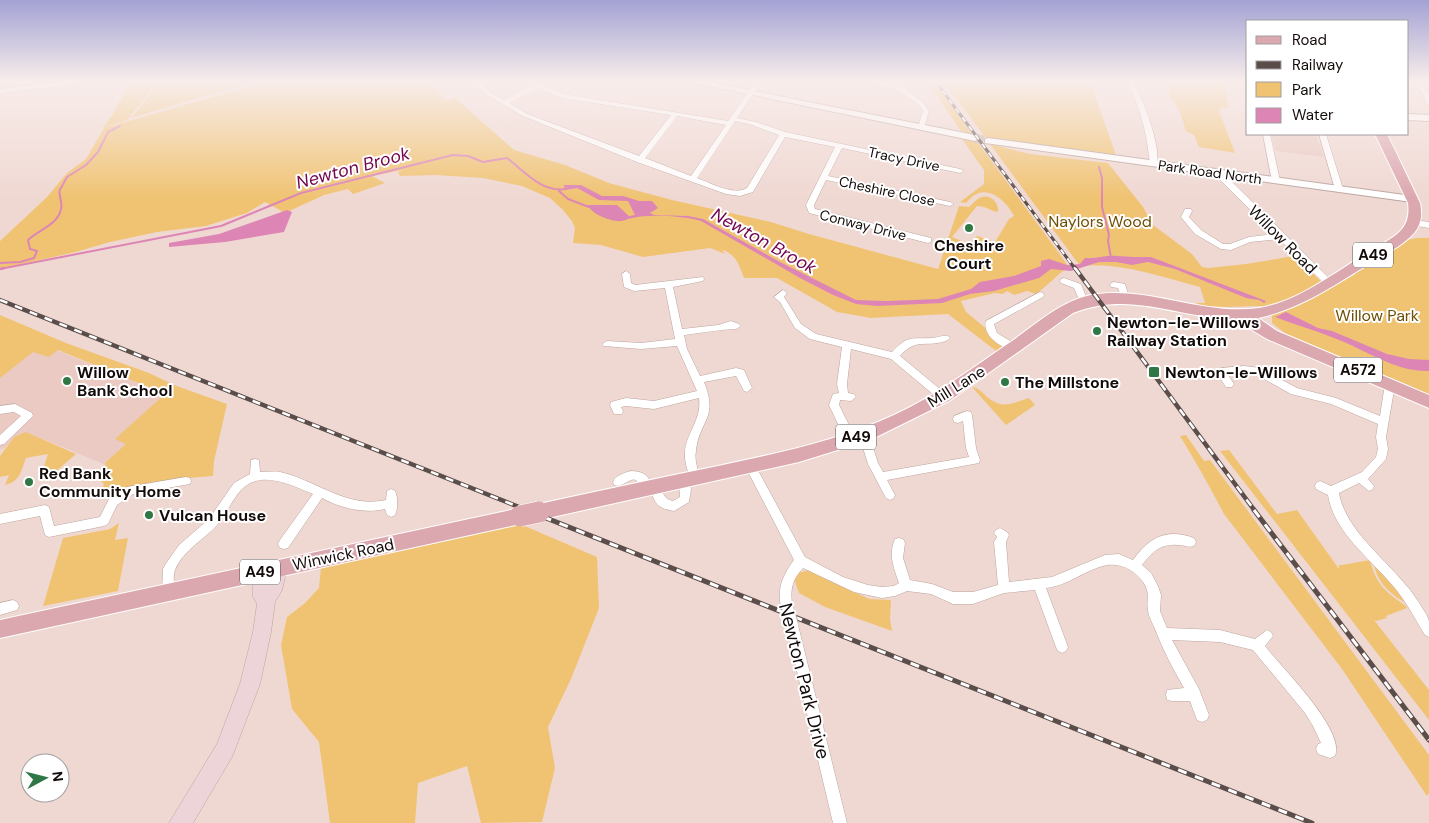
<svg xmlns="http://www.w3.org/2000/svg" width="1429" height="823" font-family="'DM Sans',sans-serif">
	<rect width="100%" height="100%" fill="#f0d8d2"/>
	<!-- built -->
	<path fill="#eacac2" d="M1271 134H1316L1324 157 1276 151Z
		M0 327 46 346 220 416 128 474 26 432 14 437 5 448 0 449Z"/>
	<!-- green -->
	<path fill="#f0c373" d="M130 82H153L147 96 127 120 103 128 111 117Z
		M156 82H253L131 118 149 96Z
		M265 82H429L446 101 455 98 514 150 565 165 609 183 672 200 771 222 809 234 938 269 959 206 969 207C973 204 977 198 982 197 991 194 999 203 998 211L996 212 984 207 977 206 952 237 969 244 977 236 995 242 1009 219 1014 216C1005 198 983 180 966 203L960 202 984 184V170L962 139 977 141 1069 267C1056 275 1049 285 1036 294L1027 291 1014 295 1007 291 1003 294 995 293 961 301 966 312 1005 344 996 351 948 314 871 318 837 312 777 278H744C739 265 736 254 722 250L725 254 710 248 643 257 601 245 573 243 575 228 572 221 562 209 550 198 522 186 483 178 435 175 400 176 398 172 402 170 372 176 385 183 353 194 348 189 324 195 285 213 265 202 247 213 206 226 157 232 110 242 76 252 0 269V241L47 197 67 173 86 159 104 128Z
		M927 82H935L973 136 961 131Z
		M944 82H1090L1116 155 992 140 985 137Z
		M1168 82H1224L1228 108 1221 107 1219 111 1235 153 1199 147 1194 135 1186 131 1179 109 1170 98Z
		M990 144 1030 154 1108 163 1143 207 1153 225 1192 254 1202 267 1208 268 1246 264 1294 256 1327 287C1357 267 1391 235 1429 238V396L1408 385 1286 334 1272 323V316L1261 306 1223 307 1195 305 1197 303H1205L1200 287C1161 277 1121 262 1080 266Z
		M0 315 66 343 149 373 174 385 227 404 214 461 213 476 189 478 128 490 125 497 108 499 110 489 102 490 104 484 101 481 106 462 126 444 115 439 165 394 58 350 49 357 33 352 0 378Z
		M972 387C978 388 981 391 985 395 1001 410 1010 404 1029 398L1035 405 1006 425Z
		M26 432 76 454 53 474 41 476 48 454 26 458C21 471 20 482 5 485L9 475 0 477V456L14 437Z
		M1186 435 1204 461 1210 460 1429 755V793L1427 796 1342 669 1224 514C1210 487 1196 462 1180 436Z
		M1229 450 1277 514 1297 510 1339 569V565H1342L1370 560C1376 585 1386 592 1406 606L1407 608 1386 616 1387 618 1376 621 1374 620 1429 690V720L1220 451Z
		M119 523 115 540 128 538 118 591 43 606 63 538 110 529Z
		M520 524 597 557 599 608 571 679 548 727 555 768 542 822 481 823 467 766 418 783 415 823H330L319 742 292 709 281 645 287 617 305 603 319 588 321 567Z
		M1374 563 1408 604C1392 596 1376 582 1374 563Z
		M809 570 869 599 891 600 890 619 892 631 825 607 799 593 794 579 798 573Z"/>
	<!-- water -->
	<path fill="#dd86b5" d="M564 185H581L602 196H623L639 201H652L658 208 650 213 654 215 688 216 703 219 780 262 856 300 888 301 938 299 971 289 980 282 1014 276 1041 266V261L1049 259 1067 265 1080 264 1085 258C1096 259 1106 255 1117 256 1129 257 1139 257 1151 257L1266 301 1264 303 1259 300 1246 298 1175 269 1148 262 1132 265 1116 262H1099L1071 271 1051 269 1039 278 994 291 970 294 942 303 877 306 856 304 833 295 800 278 701 221C683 216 650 214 632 218 626 219 623 222 617 221 608 220 591 214 588 205H617L629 216 635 215 628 201 599 200 577 188 565 190Z
		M287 210 292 212 284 232 225 242 169 247V243L219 234Z
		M1286 312 1318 328 1332 331 1387 354 1409 359 1429 360V371C1394 372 1365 349 1334 338 1315 330 1295 325 1275 317Z"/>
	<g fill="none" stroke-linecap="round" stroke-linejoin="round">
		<!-- stream-far1 -->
		<path stroke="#dd86b5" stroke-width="2" d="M171 82 176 84
			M1099 167 1102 178V207L1109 235 1108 241 1111 258
			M61 188 67 177 86 165 98 152 108 132 120 126
			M559 191 568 199 589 207
			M0 263 20 262 34 258 37 251 30 249 28 240C38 230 58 225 61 209 63 202 58 196 60 189
			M0 269 221 226 301 193 453 155 468 156 483 162 507 158C525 172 542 193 566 189"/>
		<!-- stream -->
		<path stroke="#dd86b5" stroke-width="2.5" d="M0 269 4 268"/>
		<!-- tertiary-tunnel -->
		<path stroke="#cfb9b4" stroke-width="9" stroke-dasharray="9 4.5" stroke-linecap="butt" d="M975 138 988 141"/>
		<defs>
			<path id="minor" d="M58 82H81L78 84 0 93V89Z
				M473 82H480L491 93 504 100 538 82H545L543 85 563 94 728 121 755 82H761L737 118 756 122 785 132 960 169 964 171 960 173 842 148 828 176 950 202 954 204 950 206 826 180 814 205 815 209 931 238V242L928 243 809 213 806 205 835 147 785 137 753 192 740 196 726 194 637 162 523 116 487 95ZM538 88 562 98 671 115 639 156 527 114 509 103ZM677 116 726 125 691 176 645 158ZM735 121 752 125 779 135 747 188C733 196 711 183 697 178Z
				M863 82C871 82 893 81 897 83 905 87 926 103 929 111L924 128 918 127 923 111 919 105 894 88Z
				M1127 82H1133C1144 101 1161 145 1157 166H1154L1150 164C1147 135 1141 108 1127 82Z
				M1421 85 1423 86 1429 94V105L1426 103 1424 96 1418 87Z
				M1263 134H1270L1280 181 1279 183H1276L1272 181Z
				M1319 134H1326L1343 189 1342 191H1339L1335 189Z
				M1215 171H1221L1331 280 1332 282 1331 284H1325L1279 239 1250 242 1231 250 1221 249 1195 234 1181 217 1185 209H1191L1192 211 1189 217 1201 230 1223 244H1230L1249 237 1275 234 1215 175Z
				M1414 220 1429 222V228L1411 225 1410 223Z
				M626 271 630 274 631 283 635 285 703 277 704 279 703 281 673 287 682 329 718 325 731 321 739 324 741 326 736 329C732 328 692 334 684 335L687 349 700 376 736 368 744 370 752 388 747 392 744 391 736 376 704 382C719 419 699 420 696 451 694 460 698 469 700 478L699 481 695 482 691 481 690 478C687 469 684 460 685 451 687 432 702 419 699 398L654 409 626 406 621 407 623 411 622 414H614L610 405 611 402 626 398 654 401 697 391 677 346 641 349 604 346 602 344 607 341 641 343 675 339 665 288 634 291 624 287 622 274Z
				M1064 278 1081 284 1088 302 1087 304H1081L1074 288 1061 283 1060 281 1061 279Z
				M1114 282 1125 284 1129 297 1128 299H1122L1118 288 1111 287 1110 285 1111 283Z
				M783 290 787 293 784 297 801 324 816 334 892 352C908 335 911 339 932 338 938 338 942 335 948 336L950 338 948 340C926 349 918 336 900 356L946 394 948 397 946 400H940L891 359 851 349 847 384 848 393 854 394 856 397 851 401 840 400 839 405 849 425 844 431H836L835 428 838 424 829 405 833 394 839 393 837 384 842 347 810 339 795 328 780 302 774 297Z
				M1040 292 1043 293 1044 295 1043 297 994 324 997 333 1017 345 1019 347 1017 349C1004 352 981 335 986 321Z
				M1244 366 1260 368 1297 388 1336 398 1380 416 1385 384 1387 381H1393L1395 384 1386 437 1388 449 1386 459 1368 479 1374 486 1373 489 1369 491 1359 483 1339 493C1346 534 1395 565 1418 601 1421 607 1428 615 1429 621 1429 626 1429 632 1429 637L1425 635C1415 619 1406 601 1394 587 1370 558 1334 533 1328 495L1316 489 1315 486 1316 483 1320 481 1331 486 1362 472 1376 457 1378 449 1376 437 1378 424 1331 404 1291 394 1255 374 1228 375 1234 384 1232 387H1226L1216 372 1221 368Z
				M15 404 32 413 33 416 4 444 0 445V435L21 416 14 412 0 414V406Z
				M967 411 971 412 972 415 976 448 980 460 979 463 887 480 895 495 894 498 890 500 886 498 868 464 859 435 860 432H868L878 463 883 472 969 457 966 448 963 421 958 423 954 422 953 419 954 416Z
				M255 459 259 460 260 472C267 472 274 471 280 472 316 480 347 509 386 500L387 491 391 489 395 491C398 497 398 509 395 515L391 517 387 515 385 509C365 514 340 508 322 498L288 548 284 549 280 548 278 544 280 540 313 494C291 485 261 469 241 490 232 500 226 514 217 525 204 540 183 550 175 570 172 578 176 588 172 596L168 597 164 596 162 592 163 569 165 565 179 545 209 519 234 483 250 474 251 460Z
				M750 462 754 463 805 557 843 577 868 585 882 587 894 586 899 583C894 568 888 555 895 539L899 538 903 539 905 543 903 558 910 580 932 584 953 592H973L998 585 994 542 997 537 994 533 996 530 1000 528 1007 532 1009 535 1006 542 1009 582 1052 577 1105 555 1119 554 1133 560C1149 537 1167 528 1194 538L1196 542 1194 546C1188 548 1184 545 1178 545 1161 543 1152 552 1142 565L1151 573 1158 586 1161 595 1160 611 1167 628 1220 630 1255 639 1267 630 1271 632 1273 636 1265 646C1281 667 1346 730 1335 756L1330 758 1318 754 1316 749 1318 744 1321 743 1313 726 1305 713 1253 650 1220 642 1172 640 1199 689 1209 715 1207 720 1202 722 1197 720 1190 701H1172L1167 700 1166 695 1167 690 1184 688C1173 669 1163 650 1155 629 1153 624 1149 617 1148 611 1146 600 1151 593 1143 582 1135 570 1121 563 1107 565 1086 569 1068 586 1046 588L1068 647 1066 651 1062 653 1058 651 1056 647 1035 590 1004 593 973 604H953L931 594 907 591 895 596 882 598 854 592 803 568C793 579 790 588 792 603 793 608 794 610 792 615L788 617 784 615C775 594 781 577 794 560L745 466 746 463Z
				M631 471C640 471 649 474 651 484L655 482 659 484C663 492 663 499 673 501L680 497C680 490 678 482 680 477L684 476 688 477 691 489 689 502 674 511C659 508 656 506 651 491L647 493 643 491C634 472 633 481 618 486L614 485 613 482C616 475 624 473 631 471Z
				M186 477 190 478 191 481 190 484 133 494 117 505 108 524 104 526 49 537 45 535 40 516 0 524V514L45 505 49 507 54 526 100 517 109 499 127 487Z
				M13 600 17 602 19 606 17 610 0 615V603Z
				M792 619 796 621 798 625 847 823H833L786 625 788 621Z"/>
			<path id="tertiary" d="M690 82H708L975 135 979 138 975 141Z
				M1408 114 1429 115V121L1408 120Z
				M988 138 1412 196 1417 199 1412 202 985 143V139Z"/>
			<path id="secondary" d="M278 561 284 563 287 569 282 590 275 602 271 632 260 684 232 757 193 823H169L217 744 240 684 253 632 257 604 253 597V572L256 566 262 564 269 569 272 563Z"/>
			<path id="primary" d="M1375 134H1387L1420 203C1422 212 1422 220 1417 229 1407 244 1386 253 1371 263 1334 285 1301 309 1258 318L1277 331 1429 395V408L1267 339 1252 330 1242 319C1182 321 1134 289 1073 313L949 401 870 440 799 462 539 520 533 517 530 512 533 507 539 504C599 491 658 478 718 466 778 453 838 441 894 415 937 395 974 367 1012 341 1036 324 1061 301 1091 295 1148 285 1202 316 1259 308 1300 301 1335 272 1370 251 1391 238 1412 232 1408 203Z
				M520 508 526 511 529 516 526 521 520 524 0 638V620Z"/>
		</defs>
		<!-- minor casing -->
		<use href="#minor" stroke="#bca59f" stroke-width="1"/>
		<!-- tertiary casing -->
		<use href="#tertiary" stroke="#bca59f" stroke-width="2"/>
		<!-- secondary casing -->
		<use href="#secondary" stroke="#bca59f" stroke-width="1"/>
		<!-- primary casing -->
		<use href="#primary" stroke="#fff" stroke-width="2"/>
		<!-- minor -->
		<use href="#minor" fill="#fff" fill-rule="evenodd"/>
		<!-- tertiary -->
		<use href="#tertiary" fill="#fff" fill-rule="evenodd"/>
		<!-- secondary -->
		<use href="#secondary" fill="#edd4d8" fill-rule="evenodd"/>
		<!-- primary -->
		<use href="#primary" fill="#dca8b0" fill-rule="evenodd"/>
		<defs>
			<path id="rail-far2" d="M936 82 1076 270"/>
			<path id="rail-far1" d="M1075 268 1255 511
				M0 300 529 511"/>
			<path id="rail" d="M526 510 1312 823
				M1254 510 1429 740"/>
		</defs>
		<!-- rail-far2 casing -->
		<use href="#rail-far2" stroke="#5a4d4a" stroke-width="3"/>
		<!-- rail-far1 casing -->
		<use href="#rail-far1" stroke="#5a4d4a" stroke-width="4.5"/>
		<!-- rail casing -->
		<use href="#rail" stroke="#5a4d4a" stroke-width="5"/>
		<!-- rail-far2 -->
		<use href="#rail-far2" stroke="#fff" stroke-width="2" stroke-dasharray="5.5" stroke-linecap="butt"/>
		<!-- rail-far1 -->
		<use href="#rail-far1" stroke="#fff" stroke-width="2.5" stroke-dasharray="8" stroke-linecap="butt"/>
		<!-- rail -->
		<use href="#rail" stroke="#fff" stroke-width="3" stroke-dasharray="9" stroke-linecap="butt"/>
		<defs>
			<path id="minor-bridge" d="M788 611 792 625"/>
			<path id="primary-bridge" d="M520 516 539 512"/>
		</defs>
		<!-- minor-bridge casing -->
		<use href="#minor-bridge" stroke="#bca59f" stroke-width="14" stroke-linecap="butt"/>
		<!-- primary-bridge casing -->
		<use href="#primary-bridge" stroke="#fff" stroke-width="22" stroke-linecap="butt"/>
		<!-- minor-bridge -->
		<use href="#minor-bridge" stroke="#fff" stroke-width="12"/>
		<!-- primary-bridge -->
		<use href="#primary-bridge" stroke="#dca8b0" stroke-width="21"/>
	</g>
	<!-- sky -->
	<linearGradient id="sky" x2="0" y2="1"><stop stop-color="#a3a2d4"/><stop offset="0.41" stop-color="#f8edeb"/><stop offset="1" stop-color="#f8edeb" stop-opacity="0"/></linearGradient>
	<rect width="1429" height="198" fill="url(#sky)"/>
	<!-- markers -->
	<g fill="#2f7846" stroke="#fff" stroke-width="2">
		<circle cx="969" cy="228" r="5"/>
		<circle cx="1097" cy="331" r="5"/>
		<rect x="1148" y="366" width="12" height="12" rx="2.5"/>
		<circle cx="67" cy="381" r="5"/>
		<circle cx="1005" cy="382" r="5"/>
		<circle cx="29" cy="482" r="5"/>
		<circle cx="149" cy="515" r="5"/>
	</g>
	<g text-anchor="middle" stroke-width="4" stroke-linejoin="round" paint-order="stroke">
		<!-- far-street labels -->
		<g font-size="14" fill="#130b0a" stroke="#fff">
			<text transform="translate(904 159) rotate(12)" y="5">Tracy Drive</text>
			<text transform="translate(1210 172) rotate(8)" y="5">Park Road North</text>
			<text transform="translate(887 191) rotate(12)" y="5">Cheshire Close</text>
			<text transform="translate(863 225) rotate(14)" y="5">Conway Drive</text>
		</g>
		<!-- shield labels -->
		<g fill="#fff" stroke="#5a5454" stroke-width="1">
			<rect x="1353" y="242.5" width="40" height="25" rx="4"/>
			<rect x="1334" y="357.5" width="48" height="25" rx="4"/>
			<rect x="836" y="424.5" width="40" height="25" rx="4"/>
			<rect x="240" y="559.5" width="40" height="25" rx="4"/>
		</g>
		<g font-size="15" font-weight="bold" fill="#130b0a">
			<text x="1373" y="260">A49</text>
			<text x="1358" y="375">A572</text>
			<text x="856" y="442">A49</text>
			<text x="260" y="577">A49</text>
		</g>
		<!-- park labels -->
		<g font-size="16" fill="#6e4e05" stroke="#fff">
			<text x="1100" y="227">Naylors Wood</text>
			<text x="1377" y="321">Willow Park</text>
		</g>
		<!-- street labels -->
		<g font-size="16" fill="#130b0a" stroke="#fff">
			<text transform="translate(1283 239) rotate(45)" y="6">Willow Road</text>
			<text transform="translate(956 386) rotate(-32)" y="6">Mill Lane</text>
			<text transform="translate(343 554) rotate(-12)" y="6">Winwick Road</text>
		</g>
		<!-- poi labels -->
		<g font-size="16" font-weight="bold" fill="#130b0a" stroke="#fff" text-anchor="start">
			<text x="969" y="251" text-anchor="middle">Cheshire<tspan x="969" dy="18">Court</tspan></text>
			<text x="1107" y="328">Newton-le-Willows<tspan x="1107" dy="18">Railway Station</tspan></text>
			<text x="77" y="378">Willow<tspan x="77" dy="18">Bank School</tspan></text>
			<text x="1165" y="378">Newton-le-Willows</text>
			<text x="1015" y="388">The Millstone</text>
			<text x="39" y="479">Red Bank<tspan x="39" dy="18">Community Home</tspan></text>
			<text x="159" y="521">Vulcan House</text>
		</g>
		<!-- water labels -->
		<g font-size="18" font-style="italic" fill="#72064f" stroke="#fff">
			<text transform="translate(353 168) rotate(-15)" y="6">Newton Brook</text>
			<text transform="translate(764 241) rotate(29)" y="6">Newton Brook</text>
		</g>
		<!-- near-street labels -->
		<g font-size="19" fill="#130b0a" stroke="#fff">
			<text transform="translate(805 681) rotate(76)" y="7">Newton Park Drive</text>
		</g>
	</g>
	<!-- legend -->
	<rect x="1246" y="20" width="162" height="115" fill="#ffffff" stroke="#a19d9d"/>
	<rect x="1256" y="36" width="25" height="8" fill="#dca8b0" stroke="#a19d9d"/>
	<text x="1292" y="45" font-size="15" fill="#130b0a">Road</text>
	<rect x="1256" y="61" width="25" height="8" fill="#5a4d4a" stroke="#a19d9d"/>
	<text x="1292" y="70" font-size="15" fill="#130b0a">Railway</text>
	<rect x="1256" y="82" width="25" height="15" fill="#f0c373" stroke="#a19d9d"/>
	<text x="1292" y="95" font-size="15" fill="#130b0a">Park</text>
	<rect x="1256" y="108" width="25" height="15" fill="#dd86b5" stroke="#a19d9d"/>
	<text x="1292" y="120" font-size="15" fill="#130b0a">Water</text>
	<!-- north arrow -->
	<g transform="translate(45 778) rotate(83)"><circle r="24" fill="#ffffff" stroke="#a19d9d"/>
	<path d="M0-4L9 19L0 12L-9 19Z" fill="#2f7846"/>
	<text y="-8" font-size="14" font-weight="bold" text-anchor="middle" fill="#130b0a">N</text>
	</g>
</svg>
